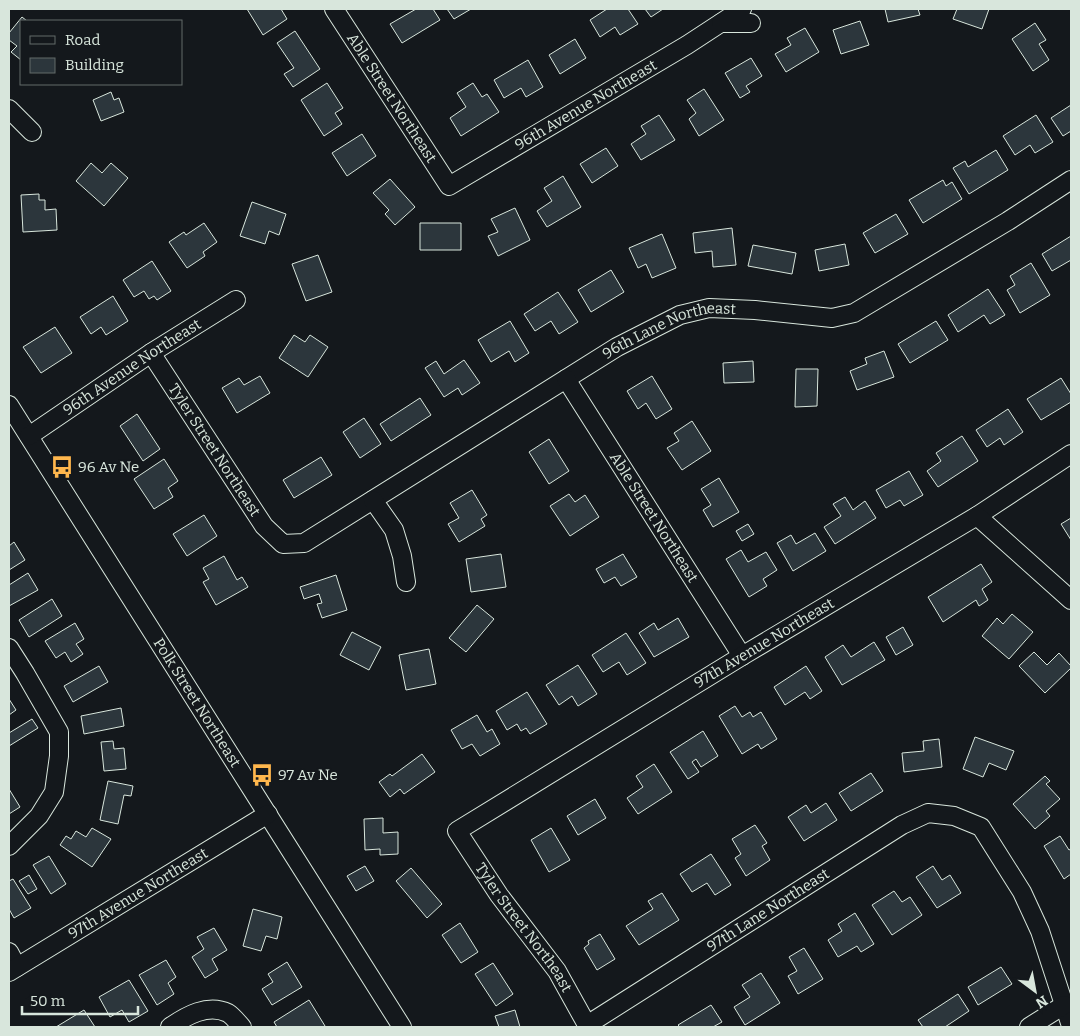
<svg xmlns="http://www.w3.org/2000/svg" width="1080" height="1036" font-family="Bitter,serif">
	<rect width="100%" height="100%" fill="#14181c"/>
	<!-- building -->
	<path fill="#2c363c" stroke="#d8e6dc" d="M247 9H281L287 19 263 35Z
		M416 9H433L440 20 402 43 390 24Z
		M447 9H471L454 19Z
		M607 9H628L638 24 620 35 615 27 600 37 590 20Z
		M645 9H663L651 17Z
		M885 9H918L920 15 888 22Z
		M957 9H989L982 29 953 19Z
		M22 17 27 21H21V60L11 52 17 46 9 40V33Z
		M860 21 869 45 841 54 833 30Z
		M1035 23 1046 40 1039 44 1049 60 1033 71 1012 39Z
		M805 28 819 52 786 72 775 54 791 45 787 38Z
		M295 31 320 69 293 87 284 74 294 68 277 43Z
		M575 39 586 58 560 74 549 55Z
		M751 58 762 76 746 86 750 92 740 98 725 73Z
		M528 60 543 87 526 97 521 88 504 98 494 80Z
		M327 83 343 108 335 113 342 124 324 136 301 100Z
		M473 83 482 97 487 94 499 112 461 136 450 118 466 107 457 93Z
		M704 89 724 120 699 136 689 119 696 113 687 100Z
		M111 92 114 100 119 98 124 112 101 121 93 100Z
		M1071 105V131L1063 136 1051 118Z
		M659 115 675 140 641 160 631 144 646 134 641 126Z
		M1036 115 1053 142 1035 153 1030 145 1015 155 1003 136Z
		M362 134 376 156 347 176 332 153Z
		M606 148 618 166 592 183 580 164Z
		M996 150 1008 170 969 194 953 168 965 161 968 167Z
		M91 163 102 173 111 163 128 178 104 206 76 181Z
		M563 176 581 207 547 227 537 211 552 201 544 188Z
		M390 179 415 207 395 225 385 214 389 210 373 193Z
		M943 180 946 186 952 182 962 199 923 223 909 200Z
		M39 194V200H45V210L56 209 57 230 23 232 21 195Z
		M252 202 286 214 279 235 269 231 265 244 240 236Z
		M515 208 530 240 498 256 488 236 498 232 491 219Z
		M896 214 908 234 875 253 863 233Z
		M204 223 217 242 203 252 205 256 187 268 169 242 184 232 186 235Z
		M420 223H461V250H420Z
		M732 228 736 265 713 267 712 251 695 253 693 233Z
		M662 234 676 268 652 278 646 264 638 268 629 248Z
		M1071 236V260L1052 271 1042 254Z
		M845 244 849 265 819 271 815 250Z
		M753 245 796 253 792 274 748 266Z
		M318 255 332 292 306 301 292 264Z
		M152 261 171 291 157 300 154 296 149 299 144 291 134 297 123 280Z
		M1031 263 1050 295 1020 313 1007 290 1015 285 1010 276Z
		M611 270 624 292 591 312 578 290Z
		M988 289 1005 315 990 324 984 315 958 332 948 315Z
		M558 292 578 322 559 334 551 321 535 331 524 314Z
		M113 296 128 321 106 335 101 327 91 334 80 317Z
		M510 321 529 353 515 362 509 351 491 362 478 340Z
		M936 321 948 340 910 363 898 344Z
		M55 327 72 353 41 373 23 347Z
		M294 335 305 342 310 335 328 347 308 377 279 358Z
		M884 351 894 377 857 390 850 371 867 364 865 358Z
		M464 360 480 383 462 395 458 388 444 397 425 368 436 361 444 374Z
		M753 361 754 382 724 383 723 363Z
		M796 369H818L817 406 795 407Z
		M260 376 270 393 237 413 222 388 239 378 244 385Z
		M652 376 672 409 656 419 646 403 638 409 627 391Z
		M1061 378 1071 394V402L1041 420 1027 399Z
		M420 398 431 415 391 441 380 424Z
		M1008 409 1023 432 1004 445 1000 438 987 447 976 430Z
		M137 414 160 449 143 461 120 426Z
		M364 418 381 444 360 458 343 432Z
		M692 421 711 451 682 470 667 448 679 441 674 433Z
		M962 436 978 461 938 487 927 471 941 461 936 453Z
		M549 439 569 471 549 484 529 452Z
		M321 457 332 475 294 498 283 480Z
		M164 459 178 481 168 488 173 497 154 509 134 479Z
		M909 471 923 495 904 506 900 500 886 508 876 490Z
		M719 478 739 512 713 527 703 510 711 505 701 489Z
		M472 490 487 515 481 519 485 526 459 542 448 524 459 518 450 503Z
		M569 494 575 502 585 495 599 517 570 536 550 506Z
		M845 497 853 510 865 501 876 518 835 544 824 527 841 516 833 504Z
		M204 515 217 536 187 556 173 534Z
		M1071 518V540L1061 524Z
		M748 524 754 534 742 541 736 531Z
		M815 533 826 551 793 571 777 543 791 535 796 544Z
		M14 542 25 560 9 570V546Z
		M741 550 748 562 766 552 777 570 763 579 767 586 749 597 726 559Z
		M501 554 506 587 471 592 466 559Z
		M623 554 637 577 621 586 615 577 604 583 596 569Z
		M224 556 237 580 242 577 248 587 216 605 203 582 209 579 203 568Z
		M981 564 992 582 982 589 988 600 979 606 976 600 943 622 928 597Z
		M28 573 38 590 9 606V585Z
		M336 575 347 610 322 618 317 604 322 603 319 594 304 599 300 587Z
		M52 599 62 616 29 637 19 620Z
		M477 605 494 619 466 652 449 638Z
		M1012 614 1033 632 1009 659 982 636 997 618 1003 624Z
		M678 618 689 637 654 657 639 633 654 623 658 630Z
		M75 623 84 639 76 644 83 654 71 662 65 652 56 658 45 641Z
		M903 627 913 645 896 655 886 637Z
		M352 632 381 647 369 670 340 655Z
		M626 633 646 663 627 675 619 662 603 672 592 655Z
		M874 642 885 660 842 685 825 657 843 645 851 657Z
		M429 649 436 684 406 690 399 655Z
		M1034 652 1047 665 1059 653 1071 666V668L1045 693 1019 666Z
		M578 665 597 694 578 706 572 696 559 705 546 685Z
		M99 666 108 682 73 702 64 686Z
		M806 666 822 691 810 699 805 692 785 705 774 687Z
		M527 692 547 724 530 734 526 728 521 731 517 724 507 730 496 711Z
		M9 699 16 710 9 715Z
		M735 706 742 717 750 712 753 717 761 712 777 739 761 749 758 744 742 754 719 716Z
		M121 708 124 726 84 734 81 716Z
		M477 715 487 732 492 729 500 744 480 756 472 744 462 749 451 730Z
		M32 719 38 728 9 746V733Z
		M703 731 718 756 701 767 696 759 692 762 699 772 688 779 670 752Z
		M975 737 1014 751 1006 770 989 763 983 777 963 769Z
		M939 739 942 767 904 772 902 753 924 751 923 741Z
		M113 741 114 749 124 748 126 769 104 771 101 742Z
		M422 754 435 772 404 794 400 789 390 797 379 782 390 774 392 776Z
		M654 764 672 792 638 814 627 798 643 787 636 776Z
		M871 773 883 791 851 811 839 793Z
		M1045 776 1050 781 1046 784 1060 799 1046 811 1050 816 1035 829 1013 804Z
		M108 781 133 786 131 796 124 795 118 824 100 820Z
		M9 789 20 807 9 814Z
		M595 799 606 818 578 835 567 816Z
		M826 803 837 820 804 841 788 817 806 805 811 813Z
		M383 818V833L398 832V854L380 855V849L365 850 364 819Z
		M755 825 767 843 762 846 770 860 746 876 735 858 741 854 732 839Z
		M92 828 111 839 92 867 60 845 66 836 71 839 76 831 86 837Z
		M551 828 570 860 549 872 531 840Z
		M1060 836 1069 850 1071 849V874L1064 879 1044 846Z
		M711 854 731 885 715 895 707 883 692 892 680 874Z
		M49 856 66 884 51 894 33 865Z
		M365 866 374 881 356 891 347 876Z
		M933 866 942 880 950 875 961 893 937 908 916 877Z
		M411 868 442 904 427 918 396 881Z
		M29 875 37 889 28 894 19 881Z
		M13 879 31 908 14 918 9 909V881Z
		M894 891 902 902 910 897 922 915 892 935 872 905Z
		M662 893 679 920 639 945 626 926 653 909 648 901Z
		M253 909 282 917 277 939 266 936 261 951 243 946Z
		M855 913 874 944 861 952 857 946 838 957 828 940 842 931 838 924Z
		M460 923 478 952 461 963 442 935Z
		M214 928 227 950 212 959 218 970 205 978 192 957 204 949 197 937Z
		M600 934 615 959 597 970 584 948 589 944 588 941Z
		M804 948 823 979 798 994 788 976 797 971 789 957Z
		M166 960 176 977 168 983 174 994 157 1005 139 975Z
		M287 962 302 987 272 1005 262 989 273 982 268 974Z
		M493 963 513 994 496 1006 475 974Z
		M1001 967 1012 984 978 1005 968 987Z
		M761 973 780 1003 745 1025 734 1007 750 997 742 985Z
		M129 980 148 1011 129 1022 122 1010 110 1017 99 997Z
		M958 994 969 1011 945 1027H923L918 1020Z
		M309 1000 325 1026 323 1027H277L274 1022Z
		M711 1005 722 1022 713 1027H680L678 1025Z
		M84 1010 95 1027H56Z
		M515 1010 520 1027H499L495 1016Z"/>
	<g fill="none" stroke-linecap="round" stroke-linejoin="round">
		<defs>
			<g id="minor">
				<path id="s1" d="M334 9 449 186 687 45 742 9"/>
				<path d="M721 23H751"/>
				<path d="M9 109 32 132"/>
				<path id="s2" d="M151 353 264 526 283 544 304 543 617 347 680 315 709 308 755 310 832 318 854 313 1008 221 1071 180"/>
				<path id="s3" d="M566 379 742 656"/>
				<path id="s4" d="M9 405 402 1027"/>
				<path id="s5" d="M29 436 151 353 236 300"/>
				<path id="s6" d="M1071 454 977 516 742 656 457 831 499 895 557 971 587 1025 902 825 928 813 954 816 981 827 1022 892 1040 931 1071 1026"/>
				<path d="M373 500 394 530 402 556 406 582"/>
				<path d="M977 516 1071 600"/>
				<path d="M9 648 25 673 59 732V756L54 792 39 816 9 846"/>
				<path d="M9 952 17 967"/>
				<path id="s7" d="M9 972 268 814"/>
				<path d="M170 1027C186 1016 208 1003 228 1013 233 1016 238 1023 242 1027"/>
				<path d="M1029 1027 1064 1005"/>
			</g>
		</defs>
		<!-- minor casing -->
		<use href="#minor" stroke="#d8e6dc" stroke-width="20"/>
		<!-- minor -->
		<use href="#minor" stroke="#14181c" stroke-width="18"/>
	</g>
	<!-- icons -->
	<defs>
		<symbol id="bus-bare" viewBox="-9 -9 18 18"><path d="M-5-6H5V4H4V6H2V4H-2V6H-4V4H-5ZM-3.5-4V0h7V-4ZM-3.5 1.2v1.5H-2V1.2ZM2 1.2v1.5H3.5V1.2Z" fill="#ffb74d" stroke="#14181c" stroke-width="2.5" paint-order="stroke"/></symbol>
	</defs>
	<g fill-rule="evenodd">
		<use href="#bus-bare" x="46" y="451" width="32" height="32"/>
		<use href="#bus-bare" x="246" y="759" width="32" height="32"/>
	</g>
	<g text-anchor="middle" stroke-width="4" stroke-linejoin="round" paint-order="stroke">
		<!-- street labels -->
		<g font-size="15" fill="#d8e6dc" stroke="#14181c">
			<text dy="5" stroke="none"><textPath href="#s1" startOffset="106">Able Street Northeast</textPath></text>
			<text dy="5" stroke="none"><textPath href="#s1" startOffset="370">96th Avenue Northeast</textPath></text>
			<text dy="5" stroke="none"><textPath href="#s2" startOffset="679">96th Lane Northeast</textPath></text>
			<text dy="5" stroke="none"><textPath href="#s5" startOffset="124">96th Avenue Northeast</textPath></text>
			<text dy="5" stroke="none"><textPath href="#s2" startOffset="116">Tyler Street Northeast</textPath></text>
			<text dy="5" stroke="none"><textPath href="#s3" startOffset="164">Able Street Northeast</textPath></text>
			<text transform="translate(764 643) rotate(-31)" y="5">97th Avenue Northeast</text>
			<text dy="5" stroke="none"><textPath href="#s4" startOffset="352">Polk Street Northeast</textPath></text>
			<text dy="5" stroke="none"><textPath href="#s7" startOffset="151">97th Avenue Northeast</textPath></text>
			<text dy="5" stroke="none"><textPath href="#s6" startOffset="1169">97th Lane Northeast</textPath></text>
			<text dy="5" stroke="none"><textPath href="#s6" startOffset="838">Tyler Street Northeast</textPath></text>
		</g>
		<!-- poi labels -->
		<g font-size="15" fill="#d8e6dc" stroke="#14181c" text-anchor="start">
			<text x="78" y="472">96 Av Ne</text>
			<text x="278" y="780">97 Av Ne</text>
		</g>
	</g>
	<!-- border -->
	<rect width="1080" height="1036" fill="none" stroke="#d8e6dc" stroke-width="20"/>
	<!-- legend -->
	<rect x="20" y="20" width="162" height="65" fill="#14181c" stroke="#626a69"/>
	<rect x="30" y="36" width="25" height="8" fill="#14181c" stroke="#626a69"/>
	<text x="65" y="45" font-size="15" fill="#d8e6dc">Road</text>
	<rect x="30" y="58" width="25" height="15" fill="#2c363c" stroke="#626a69"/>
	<text x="65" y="70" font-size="15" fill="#d8e6dc">Building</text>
	<!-- north arrow -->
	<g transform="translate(1035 991) rotate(148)" stroke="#14181c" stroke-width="4" paint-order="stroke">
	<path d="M0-4L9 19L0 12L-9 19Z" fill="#d8e6dc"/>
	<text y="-8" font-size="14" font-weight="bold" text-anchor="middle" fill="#d8e6dc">N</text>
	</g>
	<!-- scale -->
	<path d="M22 1006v8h116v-8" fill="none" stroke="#d8e6dc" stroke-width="2.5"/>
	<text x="30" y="1006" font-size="15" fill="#d8e6dc" stroke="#14181c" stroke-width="4" paint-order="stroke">50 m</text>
</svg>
